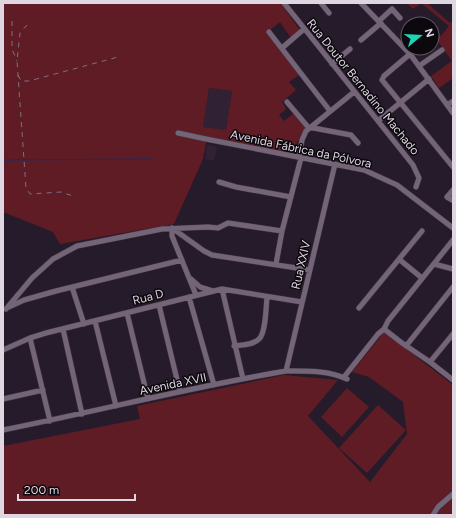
<svg xmlns="http://www.w3.org/2000/svg" width="456" height="518" font-family="Figtree,sans-serif">
	<rect width="100%" height="100%" fill="#261b2a"/>
	<!-- built -->
	<path fill="#302135" d="M209 88 232 91 226 131 203 127Z
		M207 145 217 147 214 161 205 159Z"/>
	<!-- green -->
	<path fill="#5f1c25" fill-rule="evenodd" d="M3 3H281L299 29 291 38 280 22 270 30 266 31 299 75 289 82 296 90 282 102 286 109 279 115 284 121 294 113 305 128 296 145 286 144 285 152 207 137 203 159 174 224 60 244 53 232 3 212ZM209 88 232 91 226 130 203 127Z
		M407 3H427L450 23 453 21V78L439 88 431 76 452 61 435 37 432 39V27L441 36 449 26 421 3 413 9Z
		M384 332 453 385V515H3V446L140 419 137 406 284 375 338 380 308 416 370 482 407 434 403 402 369 377 352 372Z
		M347 388 369 407 342 437 321 417Z
		M378 405 406 430 367 473 339 448Z"/>
	<g fill="none" stroke-linecap="round" stroke-linejoin="round">
		<!-- stream -->
		<path stroke="#0e2f69" stroke-width="1" d="M3 160 152 159"/>
		<defs>
			<path id="minor" d="M284 3 413 165 419 178 416 187
				M321 3 329 13
				M361 3 410 54 453 113
				M379 21 392 9 400 18
				M269 32 330 111
				M361 40 381 23
				M282 48 304 29
				M410 54 384 76 382 80 453 167
				M332 64 350 49
				M419 66 442 50
				M287 102 308 127 351 135 358 143
				M447 105 453 101
				M378 121 429 79
				M178 133 206 139 364 170 397 185 453 228
				M299 157 302 140 306 131 354 92
				M219 182 236 187 291 197
				M452 200 447 197 453 190
				M172 228 204 251 212 255 310 270
				M172 228V236L196 295
				M400 260 422 278
				M276 264 282 231 301 158
				M434 264 453 269
				M191 279 200 287 213 291
				M72 287 84 324
				M222 289 243 379
				M189 297 214 385
				M159 305 180 392
				M9 307 24 300 56 291 182 260
				M359 308 422 231
				M6 309 32 278 53 259 77 246 162 229 208 227 218 228 228 223 282 231
				M127 313 148 399
				M95 321 116 406
				M63 329 82 414
				M384 329 402 343 430 362 453 380
				M30 338 50 421
				M234 346C242 345 253 345 259 339 266 333 266 306 267 297
				M406 346 453 287
				M3 350 30 338 46 333 222 289 302 302
				M430 362 453 334
				M286 371 335 164
				M344 377 378 334 384 329 388 321 453 240
				M3 399 43 390
				M3 430C98 411 191 387 286 371 307 371 328 370 347 379
				M433 515 438 507 453 494"/>
		</defs>
		<!-- minor casing -->
		<use href="#minor" stroke="#413743" stroke-width="6"/>
		<!-- minor -->
		<use href="#minor" stroke="#736577" stroke-width="5"/>
		<!-- rail -->
		<path stroke="#7b727f" stroke-width="1" stroke-dasharray="5 5" stroke-linecap="butt" d="M12 21V49L17 61
			M27 25 20 33 17 61 26 188 30 194 61 192 76 197
			M18 75 21 81H29L118 57"/>
	</g>
	<g text-anchor="middle" stroke-width="3" stroke-linejoin="round" paint-order="stroke">
		<!-- street labels -->
		<g font-size="12" fill="#ded6e0" stroke="#0c080e">
			<text transform="translate(363 87) rotate(51)" y="4">Rua Doutor Bernadino Machado</text>
			<text transform="translate(301 149) rotate(12)" y="4">Avenida Fábrica da Pólvora</text>
			<text transform="translate(301 265) rotate(-77)" y="4">Rua XXIV</text>
			<text transform="translate(148 297) rotate(-14)" y="4">Rua D</text>
			<text transform="translate(173 384) rotate(-12)" y="4">Avenida XVII</text>
		</g>
	</g>
	<!-- border -->
	<rect width="456" height="518" fill="none" stroke="#ded6e0" stroke-width="8"/>
	<!-- north arrow -->
	<g transform="translate(420 36) rotate(72)"><circle r="19" fill="#0c080e" stroke="#605a62"/>
	<path d="M0-3L7 15L0 10L-7 15Z" fill="#1dd5b1"/>
	<text y="-6" font-size="11" font-weight="bold" text-anchor="middle" fill="#ded6e0">N</text>
	</g>
	<!-- scale -->
	<path d="M18 494v6h117v-6" fill="none" stroke="#ded6e0" stroke-width="2"/>
	<text x="24" y="494" font-size="12" fill="#ded6e0" stroke="#0c080e" stroke-width="3" paint-order="stroke">200 m</text>
</svg>
